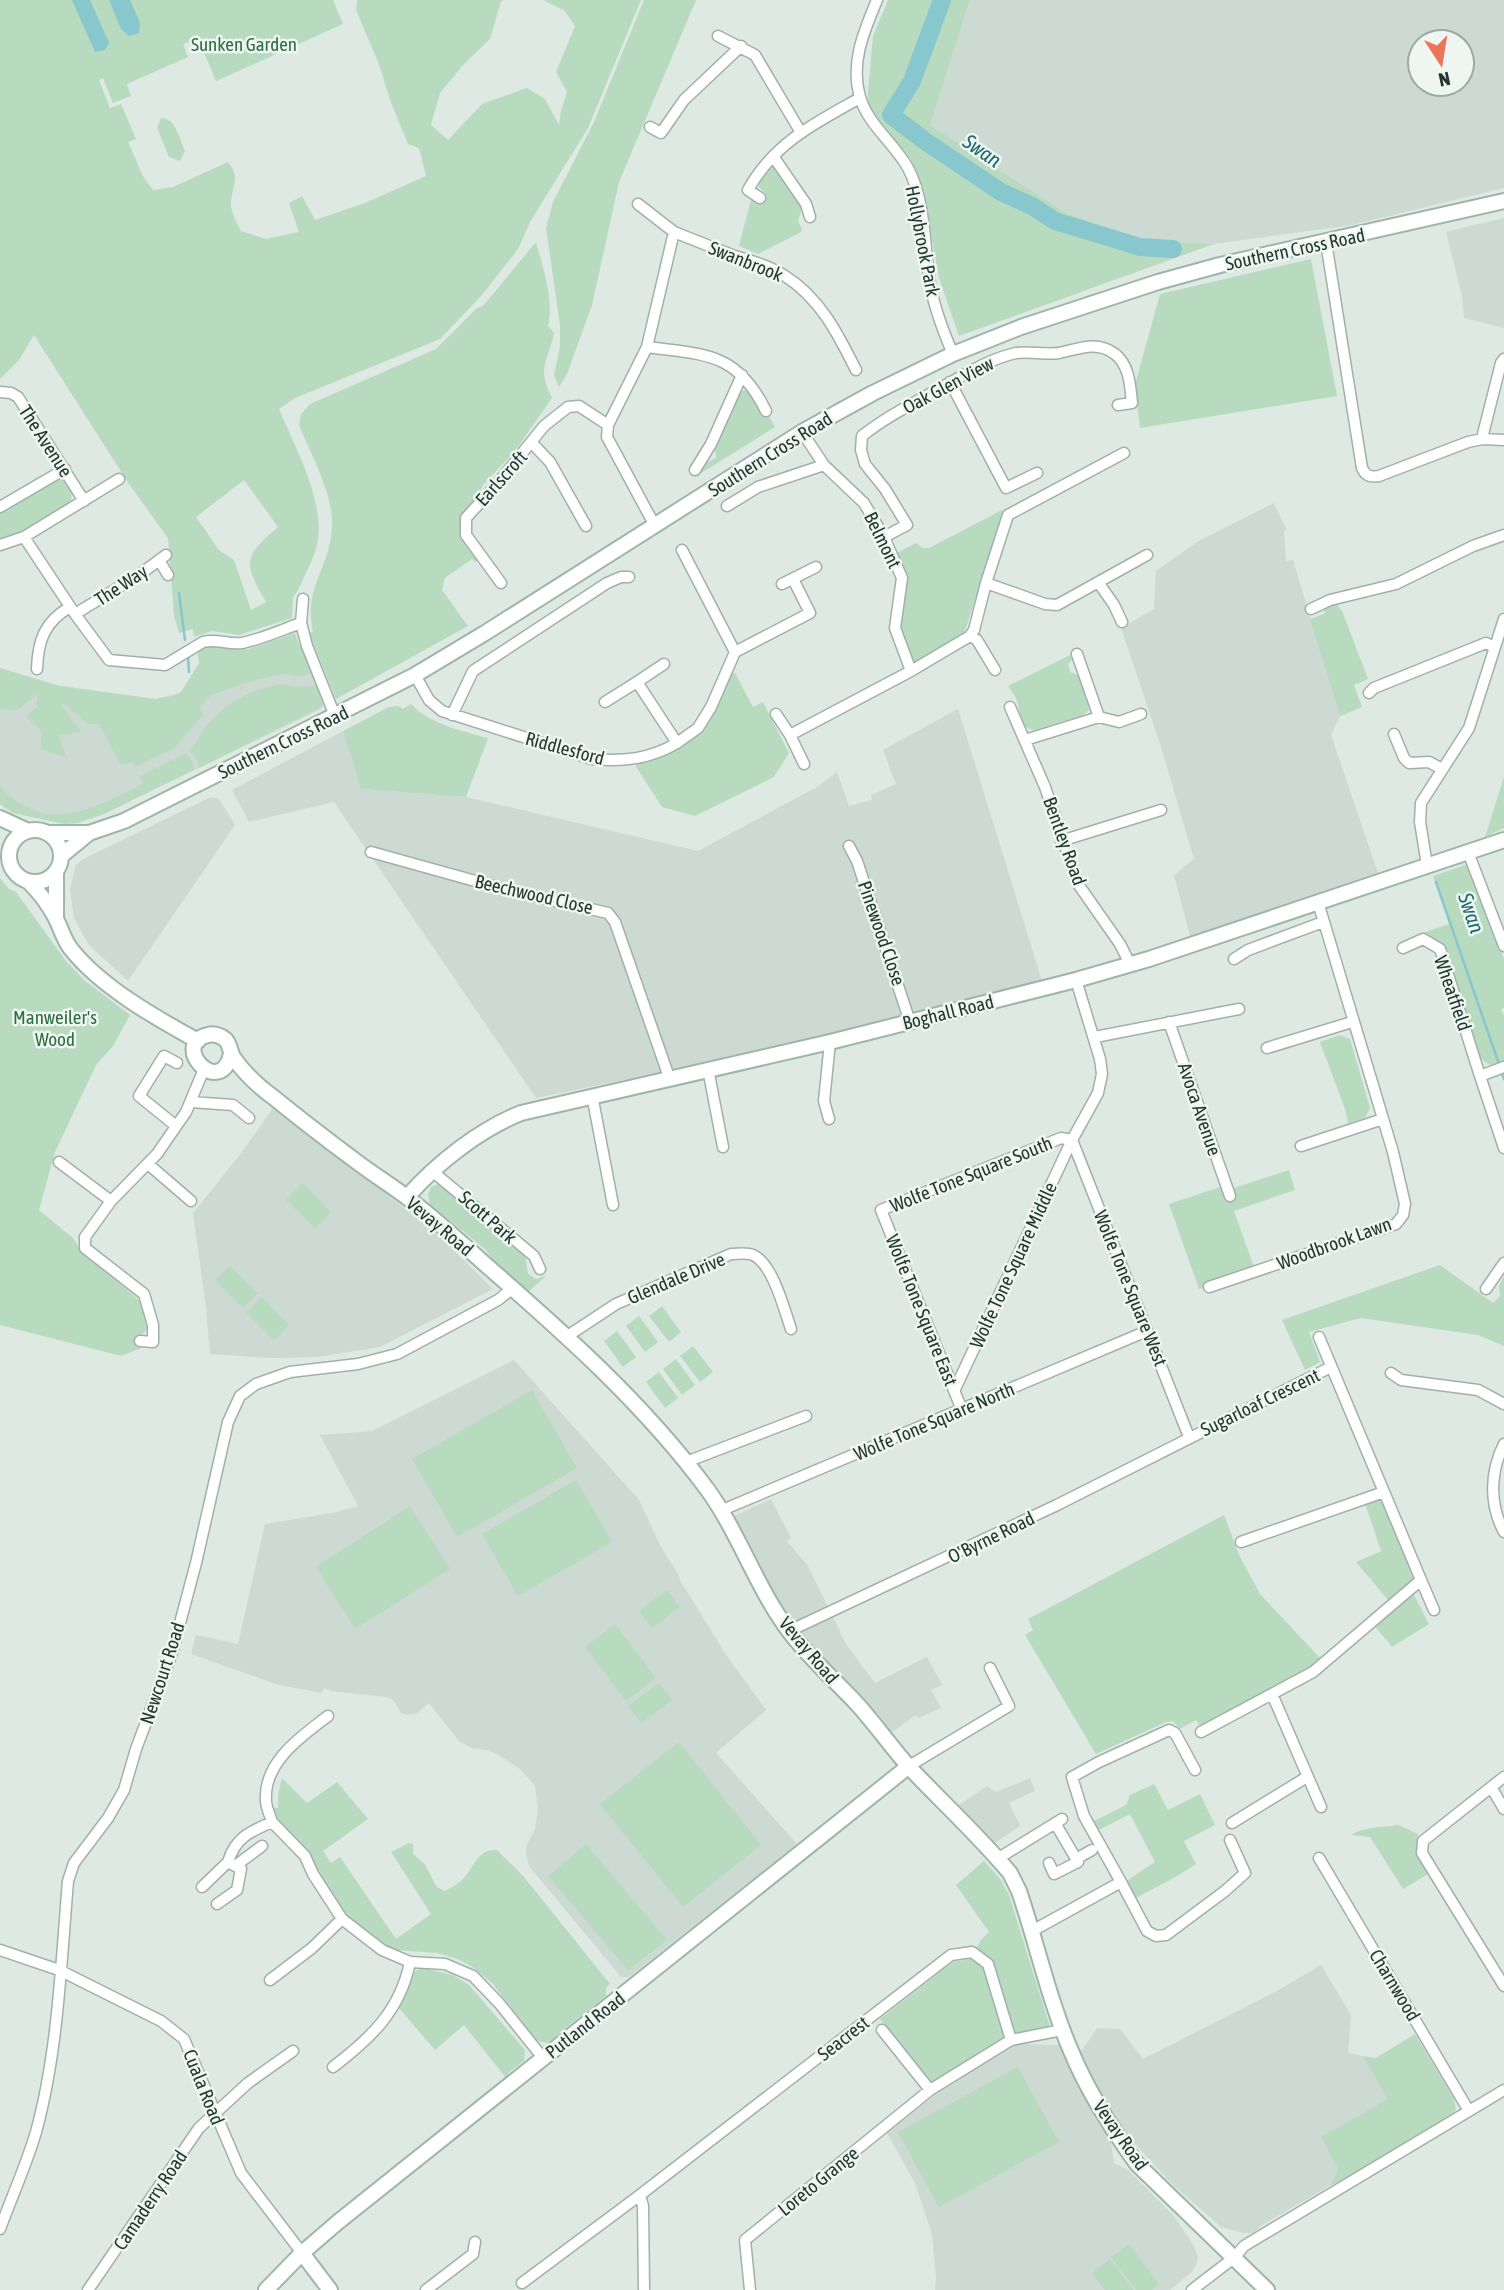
<svg xmlns="http://www.w3.org/2000/svg" width="1504" height="2290" font-family="'Asap Condensed',sans-serif">
	<rect width="100%" height="100%" fill="#dee9e4"/>
	<!-- built -->
	<path fill="#cdd9d3" fill-rule="evenodd" d="M970 0H1504V188L1352 225 1214 244 1142 240 1066 213 930 125ZM1420 42H1462V84H1420Z
		M1504 218V328L1464 318 1462 296 1446 232Z
		M1274 503 1286 529 1284 532 1286 561 1293 560 1340 716 1331 735 1378 873 1190 936 1174 875 1194 859 1161 747 1121 628 1154 609 1156 571 1197 542Z
		M310 663 323 704 321 709 104 814 77 823 65 824 13 813 0 804V682L16 674 61 686 155 699Z
		M958 709 1042 981 772 1049 536 1098 334 802 249 822 232 790 343 731 361 789 466 797 698 851 817 787 837 772 849 806 872 800 871 795 896 784 883 750Z
		M211 797 219 799 235 825 128 981 89 945 74 918 70 889 76 865 83 859Z
		M275 1105 438 1235 493 1289 380 1347 317 1357 270 1358 210 1354 206 1308 193 1213 242 1152Z
		M514 1360 639 1500 661 1547 680 1577 679 1579 727 1656 766 1710 716 1753 797 1844 629 1977H621L529 1866 526 1854 527 1844 535 1829 538 1809 535 1786 520 1769 497 1754 488 1750 471 1748 459 1741 429 1703 416 1714 407 1715 401 1713 393 1700 387 1697 331 1691 324 1688 322 1693 279 1685 191 1654 196 1635 238 1644 265 1524 337 1512 358 1506 320 1435 372 1431Z
		M771 1499 791 1538 787 1541 808 1566 846 1644 875 1683 927 1657 942 1685 931 1690 941 1708 919 1718 916 1715 891 1733 807 1643 779 1607 732 1517Z
		M1030 1778 1035 1791 1009 1803 1020 1826 995 1843 959 1805 987 1786 996 1792Z
		M1321 1965 1351 2015 1348 2053 1363 2056 1389 2099 1322 2137 1338 2168 1331 2185 1259 2227 1254 2233H1244L1221 2227 1171 2183 1127 2135 1101 2097 1086 2064 1077 2051 1083 2049 1097 2028 1120 2029 1143 2059 1275 1992Z
		M1016 2044 1062 2045 1077 2082 1095 2118 1111 2141 1114 2163 1128 2170 1174 2216 1194 2246 1198 2258 1196 2265 1192 2272 1170 2290H935L936 2278 932 2234 915 2183 887 2133 935 2095Z"/>
	<!-- green -->
	<path fill="#b8dabf" fill-rule="evenodd" d="M0 0H333L343 24 216 81 203 50 194 54 189 42 183 44 188 57 127 84 131 96 113 103 103 78 99 80 110 108 121 104 136 139 128 142 143 176 153 190 173 187 228 162C242 179 231 186 231 205 231 213 237 223 241 231L266 239 299 232 289 203 302 196 315 220 365 203 426 176 419 148 408 144 390 100 379 64 356 10 357 0H504L501 1 490 39 464 64 440 93 431 125 448 140 482 104 527 88 545 99 559 125 561 111 567 92 556 72 575 26 565 11 543 0H641L588 128 530 222 518 249 482 295 440 339 295 398 279 409C295 448 326 501 317 545 313 561 304 576 298 590L293 597 292 618 239 635 212 631 194 637 193 629 179 633 174 616 168 538 129 484 34 335 19 360 0 379ZM244 480 278 527C243 557 243 562 266 602L251 610 234 560 219 550 196 517Z
		M644 0H696L619 182 592 305 567 374 559 387 554 375 560 347V325L546 228 553 202 594 122Z
		M888 0H970L930 125 1066 213 1142 240 1214 244 959 336 939 278 923 190 911 159 867 105 873 36Z
		M161 118C176 118 179 138 185 151L180 161 169 157 157 128Z
		M770 166 776 167 802 207 798 221 802 229 801 232 758 254 739 246 751 200 758 203 765 193 759 187V180Z
		M536 242C543 268 554 299 548 326L554 333C548 362 536 367 552 398L515 451 483 485 477 499 462 515 460 534 479 560 475 562 472 559 445 578 442 590 468 626 336 699 309 633 313 632C303 588 330 568 332 527 334 496 311 454 299 425L301 414 310 404 436 349 477 308 483 306Z
		M1311 259 1337 396 1140 428 1135 385 1160 294Z
		M744 390 752 393 764 416 768 414 775 427 695 477 705 463 716 458 715 445 737 395Z
		M60 475H63L72 488 71 502 24 533 0 540V510L10 508Z
		M1002 510 1005 516 999 525 964 634 921 661H912C887 629 918 586 897 553L916 543 922 548H929Z
		M1337 604 1343 613 1368 679 1354 685 1362 707 1340 716 1310 619 1324 614 1325 607Z
		M295 633 300 647 302 646 301 636 312 673 302 676 282 674 245 683 211 695 200 706 203 715 174 748 135 767 132 762 121 765 99 724H88L63 703 62 707 81 731 59 736 67 758 41 749V730L26 717 37 707V694L18 710 0 709V668L60 686 155 699 173 696 181 692 199 663 197 649 203 646 246 647V650Z
		M1070 655 1072 660 1068 664 1070 672 1080 676 1089 710 1083 715 1034 730C1018 729 1021 708 1015 696 1013 692 1010 689 1008 686Z
		M731 672 735 673 753 707 763 702 789 753 774 777 695 816 662 807 635 765C687 754 715 722 731 672Z
		M281 684 297 687 317 685 323 706 199 768 197 759 189 751C197 743 201 732 208 724 226 702 253 689 281 684Z
		M411 704C429 724 463 731 488 738L466 797 361 789 343 731 389 707 398 706 403 709Z
		M186 753 193 762V770L104 814 77 823 65 824 13 813 0 804V786C47 837 91 809 143 784L140 776Z
		M1504 777V828L1485 837 1503 780Z
		M1468 864 1504 959V1008L1501 1009 1504 1017V1061C1488 1067 1490 1066 1478 1056L1437 942 1424 936 1422 933 1449 924 1433 876Z
		M0 878 9 889 16 892 66 961 84 980 130 1015 113 1046 96 1065 55 1152 39 1210 73 1238 82 1252 143 1303 147 1329 140 1337 141 1348 121 1356 0 1325Z
		M1340 1035 1350 1039 1370 1108 1365 1118 1348 1123 1345 1109 1320 1042Z
		M1289 1170 1295 1190 1234 1211 1255 1270 1199 1289 1169 1204 1226 1185 1228 1190Z
		M303 1183 331 1212 315 1228 286 1200Z
		M438 1184 445 1187 525 1255 528 1274 536 1279 546 1276 527 1293 497 1267 486 1250 430 1204 428 1195 431 1187Z
		M1440 1265 1493 1303 1500 1296 1499 1286 1504 1276V1346L1478 1335 1361 1318 1309 1332 1320 1362 1305 1370 1282 1320Z
		M230 1266 258 1293 243 1308 215 1280Z
		M262 1297 289 1325 274 1340 246 1312Z
		M662 1306 681 1332 669 1342 649 1316Z
		M639 1316 658 1342 645 1352 626 1326Z
		M617 1331 636 1357 623 1367 604 1341Z
		M693 1346 713 1372 700 1382 680 1356Z
		M676 1359 695 1385 682 1395 663 1369Z
		M659 1372 678 1398 665 1408 646 1382Z
		M532 1390 577 1468 457 1537 412 1459Z
		M576 1480 612 1542 518 1596 482 1534Z
		M1375 1499 1383 1503 1413 1577 1412 1580 1389 1601 1356 1562 1381 1551 1365 1503Z
		M410 1506 450 1569 355 1629 316 1567Z
		M1224 1515 1239 1555 1260 1594 1321 1659 1311 1668 1200 1726 1196 1720 1179 1729 1173 1721 1166 1722 1096 1754 1025 1635 1033 1630 1028 1619Z
		M667 1590 680 1607 652 1628 639 1611Z
		M1412 1591 1429 1624 1392 1647 1374 1625Z
		M615 1624 656 1678 626 1701 585 1647Z
		M659 1683 672 1700 641 1723 628 1706Z
		M679 1742 761 1845 683 1907 600 1804Z
		M282 1778 307 1803 337 1782 368 1819 323 1851 331 1863 340 1857 396 1939 431 1914 391 1852 409 1843 413 1844V1854L424 1863 437 1887 445 1891C451 1887 459 1884 464 1878 475 1866 477 1849 497 1850L524 1877 610 1984 606 1988V1996L547 2043 537 2041 493 1984 471 1966 458 1959 437 1953 396 1950 378 1942 353 1923 331 1895 309 1856 274 1816 272 1808H278V1796Z
		M1154 1784 1168 1810 1200 1794 1215 1825 1184 1841 1196 1864C1175 1879 1153 1888 1131 1901L1122 1884 1155 1862 1130 1814 1093 1833 1088 1824 1126 1805 1130 1795Z
		M1398 1825 1418 1834 1416 1850 1430 1873 1403 1889 1370 1837 1351 1835C1365 1826 1381 1828 1398 1825Z
		M586 1844 667 1940 628 1970 548 1876Z
		M984 1861 1001 1880 1009 1895 1050 2027 1005 2038 931 2084 880 2019 953 1962 970 1959 981 1940 989 1932 956 1885Z
		M423 1968 453 1975 469 1985 525 2050 524 2061 508 2073 506 2078 464 2025 435 2050 398 2007 415 1971Z
		M1415 2034 1454 2099 1456 2109 1454 2113 1345 2179 1331 2185 1338 2168 1321 2137 1388 2099 1363 2056 1376 2058Z
		M1018 2067 1059 2142 939 2207 898 2132Z
		M1129 2244 1159 2284 1152 2290H1136L1111 2257Z
		M1110 2259 1133 2290H1105L1092 2273Z"/>
	<!-- water -->
	<path fill="#88c7cd" d="M72 0H90L109 43 105 50 95 52Z
		M109 0H130L140 23 139 33 129 36 121 29Z"/>
	<g fill="none" stroke-linecap="round" stroke-linejoin="round">
		<!-- stream -->
		<path stroke="#88c7cd" stroke-width="2.5" d="M179 593 185 640
			M188 657 189 672
			M1436 882 1499 1064
			M1501 1071 1504 1079"/>
		<!-- river -->
		<path stroke="#88c7cd" stroke-width="18" d="M942 0 912 81 891 115 925 141 1001 192 1032 206 1055 221 1140 247 1173 249"/>
		<defs>
			<path id="street" d="M877 0C864 31 850 63 860 97 868 125 895 144 908 168 926 202 924 246 930 283 934 308 943 331 953 354
				M718 36 755 55 800 131
				M650 127 661 133 684 100 741 46
				M773 156 806 204 810 217
				M760 198 748 190C774 143 815 123 860 98
				M638 204 674 232
				M1326 242 1362 468C1366 477 1371 477 1379 476L1468 442 1483 439 1504 440
				M647 347C706 355 737 352 766 411
				M950 382 1006 488 1037 473
				M0 392 11 393 18 397 84 501
				M1483 439V434L1501 363 1504 359
				M532 443 550 462 586 526
				M824 465 864 503 884 537 902 578 895 628 911 671
				M695 470 711 444 742 375
				M119 479 24 537 75 614 109 660 165 665 203 642C216 638 228 645 242 643 262 639 281 630 301 623
				M727 506 758 487 824 465 802 432
				M0 507 65 469
				M655 526 607 437 608 425 647 347 674 232C694 240 714 248 735 256 752 261 770 266 785 276 820 298 838 334 856 370
				M884 537 907 525 885 489 865 464 861 450 862 436C887 416 916 402 944 386 968 373 989 359 1016 353 1030 351 1045 355 1059 353 1078 349 1097 340 1115 354 1130 366 1130 386 1132 403L1118 405
				M0 545 24 537
				M682 550 735 652
				M159 560 168 575
				M1098 582 1114 605 1122 622
				M501 583 466 535V518L498 483 544 426 568 407 579 406 608 425
				M986 583 1045 604 1057 605 1147 555
				M782 584 816 567
				M303 599 301 623 307 646 335 716
				M1311 609 1330 600 1396 584 1473 546 1504 535
				M75 614 139 575 166 555
				M970 636 977 640 995 670
				M37 669C38 641 44 622 70 607
				M415 675 429 700 442 711 592 759C623 762 650 759 677 743
				M637 682 664 664
				M1369 693 1374 688 1486 643 1494 647
				M605 702 637 682 677 743 698 728 711 707 735 652 810 613 793 579
				M1010 707 1045 787 1078 884 1120 944 1130 964
				M776 714 790 735 804 764
				M452 715 473 671 607 583 621 577H629
				M1099 717 1119 722 1141 714
				M1394 734 1404 758 1409 763 1429 762 1442 769
				M790 735 911 671 970 636 974 630 986 583 1008 515 1124 453
				M1025 740 1099 717 1077 654
				M1061 841 1161 810
				M849 846 857 861 910 1022
				M371 852 511 891 608 913 615 922 669 1077
				M1468 852 1504 946
				M1427 865 1420 822 1421 803 1469 728 1504 619
				M1403 948 1423 939 1440 949 1480 1076
				M1234 959 1248 950 1323 922
				M1169 1022 1230 1196
				M1095 1037 1239 1009
				M1267 1048 1352 1022
				M1504 1067 1480 1076 1504 1148
				M708 1069 723 1147
				M592 1095 613 1205
				M191 1102 233 1105 249 1118
				M829 1119 824 1101 830 1042
				M176 1126 139 1096 164 1056 177 1063
				M1072 1140 1189 1437
				M1301 1146 1383 1119
				M59 1162 111 1201
				M148 1164 191 1201
				M432 1171 534 1256 540 1269
				M1209 1287 1396 1224 1403 1215 1405 1204 1393 1152 1318 902
				M1486 1289 1504 1263
				M566 1337 616 1304 731 1254C738 1254 746 1252 753 1255 773 1264 784 1309 791 1329
				M140 1341 153 1342V1325L144 1294 85 1248V1237L111 1201 157 1154 186 1112 204 1069
				M1391 1373 1401 1380 1478 1390 1504 1404
				M955 1389 1072 1140 1098 1093 1102 1074 1100 1059 1076 980
				M962 1410 881 1210 1061 1138 1072 1140
				M1504 1444C1490 1472 1489 1504 1504 1532
				M686 1462 806 1416
				M720 1511 1147 1331
				M1241 1542 1384 1492
				M1421 1580 1434 1610
				M789 1631 1057 1505 1331 1367
				M1272 1694 1321 1807
				M1201 1732 1313 1672 1421 1580 1319 1337
				M909 1766 1009 1706 990 1668
				M1504 1777 1423 1841 1422 1853 1504 1986
				M1491 1787 1504 1809
				M272 1822C270 1815 266 1807 266 1801 263 1762 302 1736 328 1716
				M1232 1823 1307 1777
				M997 1859 1062 1819
				M1076 1859 1092 1850
				M1049 1863 1054 1874 1078 1862 1055 1823
				M235 1866 262 1846
				M1121 1882 1147 1931 1156 1936 1166 1935 1225 1891 1245 1873 1230 1840
				M202 1887 228 1862
				M217 1904 237 1890 241 1869 228 1862C235 1838 249 1832 272 1822L305 1856 313 1874 342 1919 382 1950 410 1962 445 1964 473 1976 499 2003 543 2058
				M1032 1931 1121 1882 1084 1816 1072 1777 1099 1762 1169 1730 1175 1733 1195 1770
				M0 1950 59 1970 161 2021 184 2039 241 2173 302 2253
				M270 1980 312 1948 342 1919
				M882 2030 930 2090
				M333 2067C371 2038 400 2011 410 1962
				M1469 2111 1504 2090
				M0 2229C12 2196 26 2166 36 2132 58 2052 61 1964 68 1881L74 1863 108 1818 124 1790 136 1749 172 1653 196 1563 228 1422 240 1396 256 1384 290 1372 358 1364 397 1354 498 1300 513 1288
				M522 2283 640 2195
				M88 2290 199 2128 248 2083 293 2051
				M426 2290 473 2254 475 2242
				M644 2290 643 2206 640 2195 951 1955 972 1952 988 1964 1011 2040
				M750 2290 745 2240 930 2090 1011 2040 1062 2030
				M1192 2290 1235 2257 1244 2246 1469 2111 1319 1858"/>
			<path id="secondary" d="M0 818 28 831
				M9 856a26 26 0 1 1 52 0a26 26 0 1 1-52 0Z
				M48 833H89L124 821 415 675 485 633 802 432 873 393 953 354 1021 327 1158 282 1220 265 1504 201
				M61 856 89 833
				M28 881C39 892 47 902 54 915 61 927 63 939 71 949 101 987 156 1018 198 1041
				M56 918V871
				M231 1054C220 1100 169 1044 208 1035 215 1033 221 1036 226 1040 230 1045 230 1051 233 1057 244 1073 258 1086 273 1097 299 1118 326 1139 353 1159 371 1173 391 1185 409 1199 436 1219 461 1243 486 1265 565 1334 644 1404 707 1489 739 1533 756 1587 789 1631 809 1658 835 1680 858 1705 876 1725 892 1748 910 1768 943 1803 979 1836 1010 1873L1019 1891C1037 1944 1049 2000 1071 2051 1088 2092 1111 2128 1137 2164L1267 2290
				M407 1197C437 1163 479 1130 521 1113L830 1042 1076 980 1149 959 1504 840
				M302 2253 330 2290
				M266 2290 302 2253 338 2222 909 1766"/>
		</defs>
		<!-- street casing -->
		<use href="#street" stroke="#a1b0aa" stroke-width="13"/>
		<!-- secondary casing -->
		<use href="#secondary" stroke="#9eb5ab" stroke-width="18"/>
		<!-- street -->
		<use href="#street" stroke="#fff" stroke-width="10"/>
		<!-- secondary -->
		<use href="#secondary" stroke="#fff" stroke-width="14"/>
	</g>
	<g text-anchor="middle" stroke-width="5" stroke-linejoin="round" paint-order="stroke">
		<!-- park labels -->
		<g font-size="19" fill="#2c6d41" stroke="#eff6f2">
			<text x="244" y="51">Sunken Garden</text>
			<text x="55" y="1024">Manweiler's<tspan x="55" dy="22">Wood</tspan></text>
		</g>
		<!-- street labels -->
		<g font-size="19" fill="#203830" stroke="#eff6f2">
			<text transform="translate(923 241) rotate(79)" y="7">Hollybrook Park</text>
			<text transform="translate(1295 249) rotate(-12)" y="7">Southern Cross Road</text>
			<text transform="translate(746 261) rotate(22)" y="7">Swanbrook</text>
			<text transform="translate(948 385) rotate(-28)" y="7">Oak Glen View</text>
			<text transform="translate(46 441) rotate(57)" y="7">The Avenue</text>
			<text transform="translate(770 454) rotate(-32)" y="7">Southern Cross Road</text>
			<text transform="translate(501 478) rotate(-48)" y="7">Earlscroft</text>
			<text transform="translate(883 540) rotate(64)" y="7">Belmont</text>
			<text transform="translate(121 585) rotate(-33)" y="7">The Way</text>
			<text transform="translate(283 742) rotate(-26)" y="7">Southern Cross Road</text>
			<text transform="translate(565 748) rotate(15)" y="7">Riddlesford</text>
			<text transform="translate(1065 841) rotate(70)" y="7">Bentley Road</text>
			<text transform="translate(534 894) rotate(13)" y="7">Beechwood Close</text>
			<text transform="translate(882 933) rotate(71)" y="7">Pinewood Close</text>
			<text transform="translate(1453 993) rotate(71)" y="7">Wheatfield</text>
			<text transform="translate(948 1012) rotate(-14)" y="7">Boghall Road</text>
			<text transform="translate(1200 1109) rotate(71)" y="7">Avoca Avenue</text>
			<text transform="translate(971 1174) rotate(-22)" y="7">Wolfe Tone Square South</text>
			<text transform="translate(488 1217) rotate(41)" y="7">Scott Park</text>
			<text transform="translate(440 1226) rotate(40)" y="7">Vevay Road</text>
			<text transform="translate(1334 1243) rotate(-20)" y="7">Woodbrook Lawn</text>
			<text transform="translate(1013 1265) rotate(-65)" y="7">Wolfe Tone Square Middle</text>
			<text transform="translate(676 1278) rotate(-23)" y="7">Glendale Drive</text>
			<text transform="translate(1131 1288) rotate(68)" y="7">Wolfe Tone Square West</text>
			<text transform="translate(922 1310) rotate(68)" y="7">Wolfe Tone Square East</text>
			<text transform="translate(1260 1402) rotate(-26)" y="7">Sugarloaf Crescent</text>
			<text transform="translate(934 1421) rotate(-23)" y="7">Wolfe Tone Square North</text>
			<text transform="translate(991 1537) rotate(-26)" y="7">O'Byrne Road</text>
			<text transform="translate(809 1650) rotate(50)" y="7">Vevay Road</text>
			<text transform="translate(162 1673) rotate(-72)" y="7">Newcourt Road</text>
			<text transform="translate(1395 1985) rotate(59)" y="7">Charnwood</text>
			<text transform="translate(585 2025) rotate(-38)" y="7">Putland Road</text>
			<text transform="translate(843 2038) rotate(-38)" y="7">Seacrest</text>
			<text transform="translate(204 2087) rotate(68)" y="7">Cuala Road</text>
			<text transform="translate(1121 2135) rotate(55)" y="7">Vevay Road</text>
			<text transform="translate(818 2181) rotate(-39)" y="7">Loreto Grange</text>
			<text transform="translate(150 2200) rotate(-56)" y="7">Camaderry Road</text>
		</g>
		<!-- water labels -->
		<g font-size="21" font-style="italic" fill="#1d6971" stroke="#eff6f2">
			<text transform="translate(982 151) rotate(35)" y="7">Swan</text>
			<text transform="translate(1471 913) rotate(71)" y="7">Swan</text>
		</g>
	</g>
	<!-- north arrow -->
	<g transform="translate(1441 63) rotate(168)"><circle r="33" fill="#eff6f2" stroke="#9caaa4" stroke-width="2"/>
	<path d="M0-5L12 26L0 18L-12 26Z" fill="#ed7359"/>
	<text y="-10" font-size="19" font-weight="bold" text-anchor="middle" fill="#203830">N</text>
	</g>
</svg>
